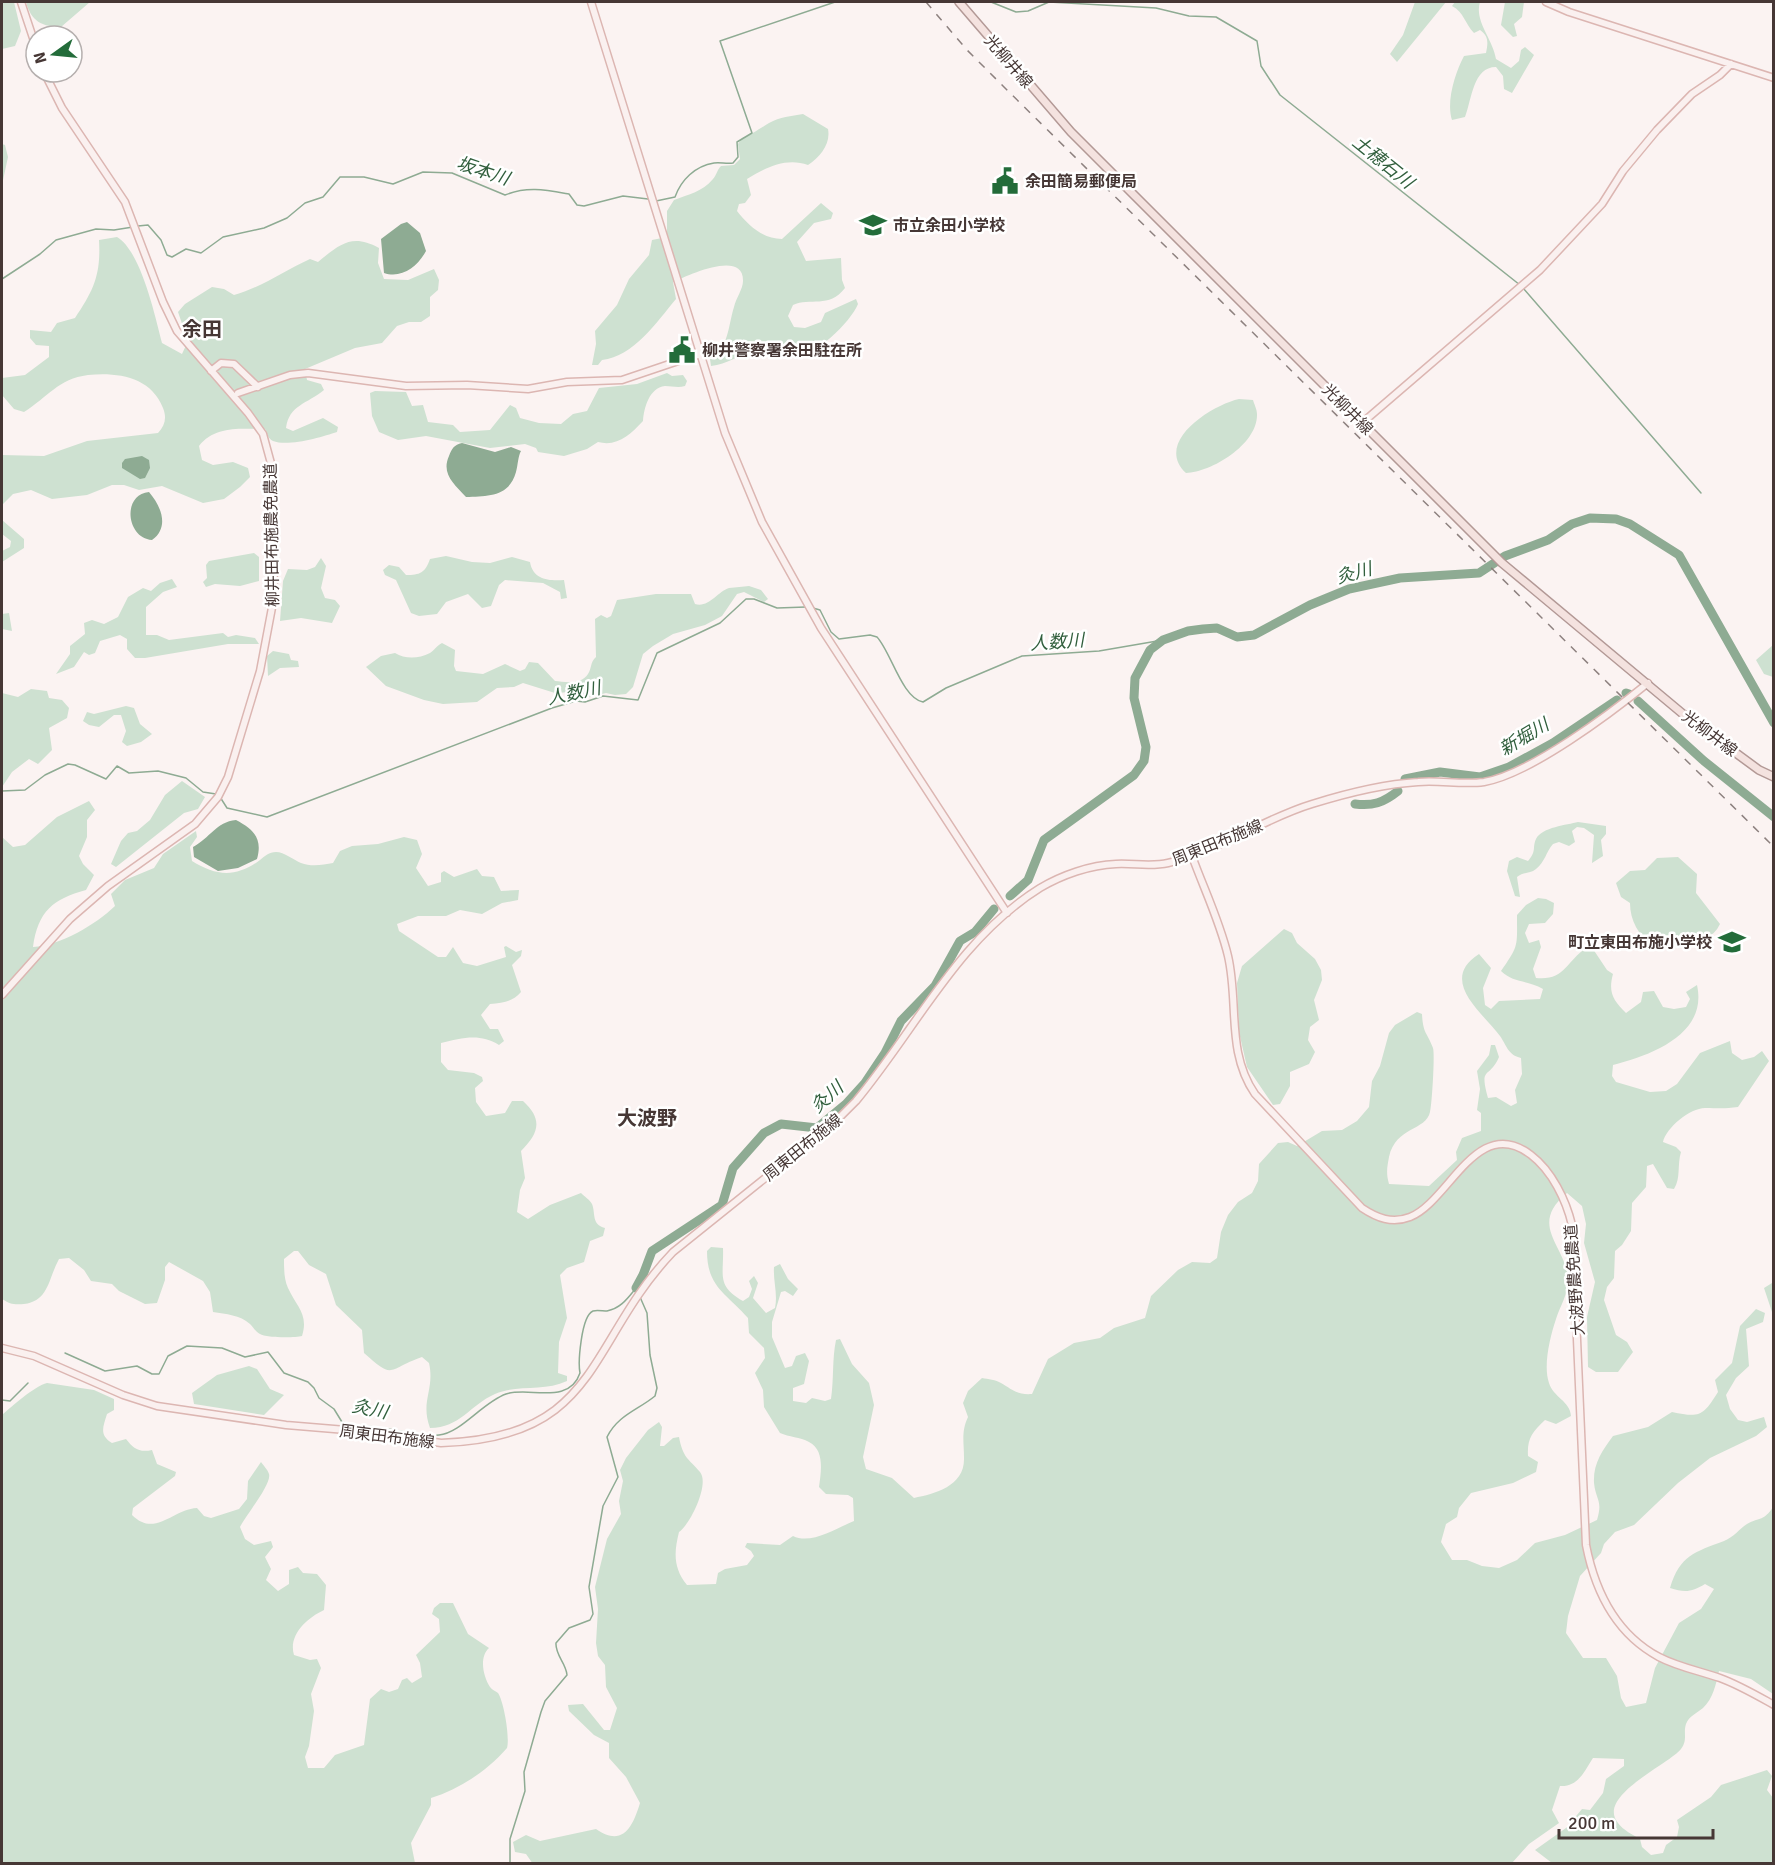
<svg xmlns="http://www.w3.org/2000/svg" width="1775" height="1865" font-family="Signika,'Noto Sans JP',sans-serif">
	<rect width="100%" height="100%" fill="#fbf3f2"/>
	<!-- green -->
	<path fill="#cee1d1" d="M2 2H14L21 31 15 46 2 49Z
		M26 2H90L61 27C42 27 31 21 26 2Z
		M1415 2H1446L1397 62 1390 54 1403 35Z
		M1455 2H1480C1474 21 1493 39 1496 59L1511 68 1519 61 1521 50 1525 47 1534 55 1512 93 1504 89 1503 76 1496 67C1473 67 1472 99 1465 117L1452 120C1446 102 1455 73 1464 56L1486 53C1488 43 1489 36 1480 30L1474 33C1465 24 1464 12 1452 6Z
		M1505 2H1524L1522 17 1514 24 1517 36 1513 37 1501 25Z
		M803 114 828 129C831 144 820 157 808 165 787 157 766 167 747 179L751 195 745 203 739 204 737 211C749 226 763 239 782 239L821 203 833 213 831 219 814 223 797 242 806 261 841 258 842 280 845 288C829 309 810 297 793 305L788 316 794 327 805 328 821 322 825 313 856 299 858 304C850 323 814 358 792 357 780 357 766 349 755 351 739 355 727 364 711 366L710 359C729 348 728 326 734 307 736 298 743 289 743 281 744 249 688 275 673 282L676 299C656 323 634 356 602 360L598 365H592L596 344 595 331 617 305 629 279 649 255 652 240 667 237V211L674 200C689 194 702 192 713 179 717 174 717 170 721 166L734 165 740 159 738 144 742 138C753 134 759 129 769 123 780 117 791 116 803 114Z
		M2 144 5 145 8 157 2 185Z
		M117 237C141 251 155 316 162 343L182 354 188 341 178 312 185 304 212 287 224 289 234 295C262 287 284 271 310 259L318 262C340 244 352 233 379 248L378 263 384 279 408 280 434 269 439 280 438 290 430 297V316L421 322H409L397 326 382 343 355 348 305 369 307 380 321 384 324 390C307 404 289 405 286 428L293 431 323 418 338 427 337 432C322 437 288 447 273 441 268 439 267 433 265 429 242 429 215 425 199 446L202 460 213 465 233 462 248 468 250 477 240 487 224 499 203 503 162 486 139 490 124 485H112L87 495 52 499 31 490 13 494 2 505V455L44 456 87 441 158 433C165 425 167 418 163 408 151 377 118 372 88 375 58 379 48 397 24 412L14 409 2 395V378L25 375 49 357V346L36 345 30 338V330L51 332 57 323 75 318C94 290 101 274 99 240Z
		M667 373 672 376 683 375 687 381 685 386C678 388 672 386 665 386 649 388 644 408 643 421 630 435 617 447 598 442L587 449 564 456 538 452 536 448 525 444 490 448 426 436 398 440 379 432 372 416 370 393 375 391 406 392 412 406 423 405 428 422 453 425 460 432 490 430 510 405 516 408 520 418 539 423 561 424 573 414 587 411 599 388 637 384Z
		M1239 399 1253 400C1254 404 1257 409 1257 414 1258 444 1212 472 1186 473 1153 442 1212 405 1239 399Z
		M2 520 24 539V548L2 562V551L10 547 11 541 2 534Z
		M254 553 259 557V581L240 586 215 584 206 587 203 582 207 578 206 565 209 561Z
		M446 556 472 562 490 563 512 557 530 562C533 580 549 581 564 580L567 598 561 599 560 592 543 583 505 580 499 585 491 606 482 608 468 594 446 602 437 614 419 616 411 613 396 580 385 575 383 570 389 565 399 567 406 575C420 575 425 573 430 559Z
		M321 558 326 566 321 588 325 598 335 600 340 606 332 623 301 618 280 621 283 581 288 569 307 570 315 567Z
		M172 579 177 587 163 592 146 607V635H157L169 640 223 633 228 637 236 635 255 638 259 644H228L145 658H135L127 649V639L120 635 100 641 95 653 89 655 84 652 74 667 56 674 70 654V646L85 634 84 623 92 620 104 624 118 617 128 597 143 588 151 591 160 583Z
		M749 586 761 590 768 599 764 602 744 592 737 594 722 616 705 625 673 634 653 646 643 654 633 687 626 694 615 695 606 693 586 698 572 692 555 693 523 683 514 687 497 688 477 702 443 704 424 700 386 686 366 667 381 656 395 653C405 659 418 659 430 653 435 650 436 646 442 643L455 650 454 666 456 671 483 674 505 664 520 671 525 669 529 662 538 663 555 681C565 682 581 685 588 674 592 668 590 662 596 657L595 619 601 615 607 618 611 616 617 600 656 594H691L695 604C709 608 717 592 729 588 736 587 743 587 749 586Z
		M9 613 12 631 2 629V614Z
		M1773 645V677L1764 674 1756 660Z
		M273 651 289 654 291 660 298 661 299 667 280 668 268 676 267 656Z
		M31 689 47 691 49 698 62 700 69 708 67 718 49 728 52 750 38 764 29 759 12 772 2 787V693L18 697Z
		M126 706 134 708 140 724 152 734 141 742 127 746 122 742 126 731 121 715H114L99 727 89 725 83 721 87 712 94 714Z
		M182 781 205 797 198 809 184 813 116 867 111 864 121 841 128 833 137 831 150 820 165 795Z
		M89 801 95 810 87 820V837L79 856 83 864 94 875 86 890C53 899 38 911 33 947 61 945 95 925 115 906L111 894 125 880 154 868 163 854 196 831 197 837 190 847 192 861C216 876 236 878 260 860 265 856 269 852 276 852 284 852 294 860 301 863 311 867 323 865 333 863L340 851 352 846 378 844 404 837 417 840 422 854 416 868 428 886 441 882V873L444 871 454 877 477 869 482 876 494 877 501 891 519 890 518 900 502 903 482 914 460 910 446 916H418L397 924 399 931 438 957H446L453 947 463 963 477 966 506 957 504 947 506 946 516 952 522 950 521 956 512 965 521 992C512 1002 503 1003 490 1004L481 1015 490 1029H498L504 1041 499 1045C480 1033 462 1038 441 1043V1062L448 1070 474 1073 482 1077 483 1081 475 1088 476 1102 486 1116 505 1113 512 1101H523C544 1120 538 1134 521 1151L525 1178 520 1190 517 1212 528 1219 550 1205 581 1193C584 1196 590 1200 592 1204 596 1214 591 1224 605 1228L603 1236 590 1241 584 1262 567 1268 560 1275 567 1318 559 1342 558 1373 567 1376V1381C544 1392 518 1384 495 1394 470 1405 460 1428 430 1428 420 1401 435 1390 429 1363L422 1357C387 1369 395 1381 364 1353L362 1330 336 1305 326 1274 309 1265 298 1251H294L284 1259C284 1269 284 1279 288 1288 296 1306 309 1314 302 1336 295 1338 266 1338 260 1334 256 1332 253 1327 250 1324 240 1315 226 1314 213 1312L210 1292 203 1281 169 1262 165 1267V1280L157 1303 145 1304 119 1291 112 1284 91 1281 84 1270 69 1258 59 1259C48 1279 49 1301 24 1304 14 1305 10 1304 2 1299V837L13 847 25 845 57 817Z
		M1578 822 1606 826V834L1601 840 1603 856 1592 863 1594 835 1584 828 1577 827 1572 831 1575 842 1569 846 1559 842 1553 844C1546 852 1545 862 1536 869 1530 874 1523 872 1517 877L1520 897 1515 896 1507 871 1509 861 1517 857 1528 861C1537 851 1532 848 1536 839 1542 827 1567 825 1578 822Z
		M1678 857 1697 874 1696 893 1720 924C1706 953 1673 934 1651 947 1639 934 1630 921 1630 903L1621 897 1616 883 1630 871 1645 870 1657 858Z
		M1538 898 1546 899 1554 903 1553 914 1545 923 1529 924 1525 933 1529 943 1539 940 1541 947 1533 969 1536 978C1564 981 1566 962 1586 948L1593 949 1607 970 1613 974C1608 992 1613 1000 1626 1013L1641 1002 1643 992 1654 991 1663 1007 1674 1009 1686 1007 1690 999 1686 992 1697 985C1708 1034 1652 1055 1613 1065L1612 1076 1616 1082 1650 1092 1666 1091 1677 1084 1700 1053 1730 1041 1732 1053 1742 1060 1754 1057 1762 1051 1769 1061 1738 1107C1724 1109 1718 1108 1705 1108 1690 1108 1666 1128 1663 1142L1676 1147 1681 1152C1677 1165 1681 1178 1674 1189L1667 1188 1653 1164 1647 1166 1646 1187 1632 1203 1631 1231 1622 1245 1615 1251 1614 1278 1607 1287 1604 1300 1616 1335 1627 1342 1633 1352 1618 1372H1596L1588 1367 1587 1317 1595 1282 1584 1243 1586 1224 1582 1206 1567 1193C1527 1226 1567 1246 1568 1280 1568 1295 1560 1306 1556 1319 1550 1337 1543 1366 1549 1383 1553 1397 1570 1401 1571 1416L1556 1424 1545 1420C1532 1432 1527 1439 1528 1456L1538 1462 1536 1472 1513 1483 1471 1493 1459 1508 1457 1517 1446 1524 1441 1542 1452 1560H1467L1482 1566 1499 1568 1517 1560 1535 1543 1565 1535 1597 1520C1603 1500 1596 1501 1594 1483 1593 1464 1602 1451 1613 1436L1648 1427 1672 1412C1700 1418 1703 1416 1718 1392L1715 1380 1732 1363 1740 1326 1756 1309 1765 1313 1763 1322 1746 1329 1749 1366 1736 1378 1726 1395 1730 1409 1738 1420 1747 1422 1764 1417 1767 1427 1756 1436 1710 1458 1678 1483 1634 1525 1615 1532 1604 1544 1601 1553 1580 1576 1568 1616 1566 1633 1583 1658H1606L1617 1676 1621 1698 1626 1707 1646 1703 1655 1668 1679 1623 1701 1609 1714 1589 1705 1584C1692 1592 1685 1593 1670 1588 1680 1555 1695 1552 1724 1541 1734 1537 1739 1529 1747 1524 1760 1517 1764 1521 1773 1507V1694L1751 1679 1719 1671C1716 1684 1713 1699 1703 1708 1697 1713 1689 1716 1686 1724 1683 1733 1688 1740 1681 1749 1668 1765 1596 1796 1618 1823 1623 1830 1633 1835 1640 1839L1642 1847 1651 1855 1663 1853 1666 1845 1677 1837 1679 1827 1677 1820 1711 1797 1721 1785 1767 1770 1772 1776 1767 1790 1773 1798V1863H1552L1535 1850 1566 1828 1582 1809 1590 1810 1603 1793 1606 1779 1624 1766V1759L1593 1758C1584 1772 1578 1787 1560 1786L1552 1810 1559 1823 1529 1844 1512 1863 533 1864 526 1854 515 1852 513 1842 526 1835 540 1841 596 1829C623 1848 633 1826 640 1803L626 1777 609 1758V1743L594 1735 569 1711 568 1705 583 1704 604 1730H610L617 1708 606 1687 605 1665 598 1656 596 1643 598 1609 595 1587 607 1539 621 1514 619 1501 623 1481 620 1470 626 1458 648 1430 659 1422 662 1427 660 1446H664L673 1438 679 1437C683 1458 688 1458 700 1472 710 1484 690 1525 679 1532 674 1552 673 1568 687 1585L716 1584 718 1573 725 1569 747 1565 754 1556 751 1551 745 1547 747 1543 780 1545 793 1536C811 1545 837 1528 854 1521L853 1498 848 1495 826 1494 819 1487C821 1472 825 1450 809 1442 800 1437 789 1437 780 1433L764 1407 763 1390 755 1373 765 1358 764 1348 749 1333 748 1318C726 1293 707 1287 707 1251L711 1247 723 1248C724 1276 716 1285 743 1301L749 1297 752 1289 749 1281 754 1276 758 1283 753 1298 766 1313 775 1308C778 1294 773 1281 774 1267L780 1264 788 1279 798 1289 793 1296 785 1291 781 1292 772 1322V1337L785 1368 792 1366 796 1356 805 1353 809 1361 804 1384 793 1388V1401L806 1403 812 1398 825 1401 831 1399C834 1379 832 1359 836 1340L840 1339 852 1364 869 1383 874 1405 863 1457 866 1469 892 1478 914 1498C935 1494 965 1486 964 1458 964 1442 961 1432 968 1417L963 1403 968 1391 982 1378C988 1379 996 1380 1001 1383 1013 1390 1017 1395 1032 1394L1048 1359 1074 1343 1100 1338 1114 1328 1145 1318 1151 1296 1178 1270 1192 1262 1210 1263 1217 1258 1221 1232 1228 1215 1238 1202 1252 1193 1258 1181 1259 1164 1278 1143 1288 1142 1297 1146 1322 1131 1342 1130 1357 1121 1369 1107 1372 1081 1380 1066 1389 1033 1395 1025 1417 1012 1422 1014C1423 1034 1427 1032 1433 1048 1435 1054 1432 1104 1430 1112 1426 1131 1396 1126 1389 1157 1387 1168 1386 1173 1389 1184L1429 1186 1457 1160 1456 1152 1462 1138 1481 1131V1113L1477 1110 1480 1089 1477 1071 1489 1055 1491 1045H1495L1499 1057C1489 1080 1479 1065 1488 1098L1496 1097 1511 1106 1517 1103 1515 1090 1522 1074 1521 1058C1508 1055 1507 1046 1500 1036 1482 1012 1438 980 1479 954L1491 968 1483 988 1485 1005 1491 1009 1499 1001 1540 999 1543 989C1528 980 1513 983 1501 971 1519 945 1517 947 1517 915L1526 905Z
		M1284 929 1292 933 1297 943 1315 959 1321 970 1322 980 1314 1000 1319 1020 1310 1027 1308 1040 1315 1052 1309 1064 1290 1072V1086L1280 1104 1273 1105 1247 1067 1239 1032 1237 983 1242 966Z
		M1772 1283 1773 1285V1315L1764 1288Z
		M249 1366 257 1369 270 1389 284 1395 264 1415 194 1404 192 1393 217 1375Z
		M47 1383 94 1390 114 1399V1410L107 1414C103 1427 99 1435 112 1443L126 1439C133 1448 139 1453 152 1450L157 1464 176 1472 175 1476 133 1508 132 1515C155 1538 173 1509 197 1508L204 1516 211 1518 239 1509 247 1499 248 1481 261 1462C263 1465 268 1470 269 1474 272 1484 246 1515 240 1527L245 1539 254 1545 271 1541 273 1547 265 1557 271 1569 266 1580 278 1591 289 1584V1570L298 1567 303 1573 317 1574 326 1585 324 1610C307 1618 288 1635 294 1655L310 1660 317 1659 321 1668 311 1694 314 1711 309 1746 305 1757 308 1768H324L335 1755 364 1745 370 1699 381 1689 389 1692 398 1689 402 1680 407 1678 412 1683 422 1677 420 1663 416 1655 440 1632 439 1619 432 1614 434 1608 440 1603H453L468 1634 489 1648C479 1657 483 1676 490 1687 492 1690 496 1691 498 1693 504 1702 510 1738 507 1748 487 1771 460 1789 431 1798V1805L411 1843 415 1863H2V1415C12 1406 35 1386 47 1383Z"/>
	<!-- water -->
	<path fill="#8eab93" d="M407 222 420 233 426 251C418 266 402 279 384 273L381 239 401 224Z
		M462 443 495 452 511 447 521 451C518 456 518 465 516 472 509 497 488 496 466 497 454 484 441 474 449 456 452 448 454 445 462 443Z
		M142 456 149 460 150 468 145 478 140 479 122 468V463L125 459Z
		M149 492C161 506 170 527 152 540 127 539 121 495 149 492Z
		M236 820C253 829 263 838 257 859L238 868 218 871 194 857 193 847C210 838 216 822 236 820Z"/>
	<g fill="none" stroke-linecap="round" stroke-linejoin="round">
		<!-- stream -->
		<path stroke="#8eab93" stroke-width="1.5" d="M991 2 1016 12 1028 11 1049 2 1156 8 1189 16 1216 17 1257 41 1261 66 1280 95 1520 285
			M656 201 675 197C681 180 695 166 714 163 720 162 726 164 733 163L738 157 737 142 752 133 720 41 835 2
			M138 226 148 225 161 240 167 255 172 257 186 249 201 253 223 237 264 228 287 218 305 203 323 197 340 177H364L393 184 423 172 452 173 505 195C527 186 546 190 569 194L577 205 584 206 623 196 648 199
			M2 279 40 254 56 240 96 229 114 230 133 227
			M1523 288 1701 493
			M813 608 820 610 831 632 839 639 870 635 877 637C891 652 902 698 923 702L946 688 1022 656 1099 651 1163 640
			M2 791 25 790 45 775 68 764 75 765 106 779 117 766 129 773 158 771 186 778 203 792 216 794
			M220 797 227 808 267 817 552 708 576 701 585 702 603 696 638 700 657 653 720 623 746 599H754L777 608 806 607
			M65 1353 105 1371 137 1366 152 1374H159L168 1356 187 1346 222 1348 245 1357 268 1352 284 1373 308 1382 314 1388 319 1398 334 1409 342 1422C357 1426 373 1426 388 1429 405 1431 421 1437 439 1435 461 1433 483 1402 506 1394 528 1386 569 1406 580 1373 578 1363 581 1316 593 1311 596 1310 603 1311 607 1311 621 1308 627 1299 636 1288L638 1292
			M2 1400 10 1401 28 1383
			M510 1864V1839L525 1791 524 1772 541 1712 545 1701 567 1675C566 1663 555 1655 556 1643L569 1628 590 1620 593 1614 589 1587 603 1506 618 1477 607 1437C618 1415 638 1410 655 1396L657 1388 650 1355 647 1313 640 1297"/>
		<!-- river -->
		<path stroke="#8eab93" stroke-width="9" d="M1626 693 1629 694
			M1638 701 1704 761 1774 817
			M1405 779 1440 772 1480 777 1509 767 1553 743 1617 700
			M1355 804C1373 806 1383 803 1398 791
			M1010 896 1028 880 1044 840 1134 775 1144 761 1146 747 1134 698 1135 678 1150 650 1163 640 1188 631 1203 629 1217 628 1237 637 1254 635 1310 605 1349 589 1400 578 1479 573 1505 556 1548 540 1572 524 1590 518 1616 519 1630 524 1679 555 1774 723
			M636 1288 643 1275 652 1251 722 1205 733 1168 764 1133 781 1124 817 1128 846 1104 865 1083 885 1053 901 1021 935 986 960 941 975 932 994 909"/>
		<defs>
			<path id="secondary" d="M21 2 36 47
				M591 2 725 433 762 522 821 628 1007 913
				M1546 2 1569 12 1774 78
				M211 371 221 363 234 364 258 387
				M238 393 290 375 308 373 406 386 467 385 528 389 567 382 622 380 699 354
				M1362 423 1540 270 1602 204 1623 171 1657 130 1692 94 1720 75 1731 64
				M1192 856C1204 889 1220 922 1228 956 1239 1003 1226 1052 1255 1094L1362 1208C1377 1218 1392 1224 1410 1217 1449 1202 1477 1113 1531 1155 1552 1171 1566 1200 1572 1225L1586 1545C1595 1591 1616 1634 1659 1657 1678 1667 1700 1671 1720 1678 1739 1685 1756 1695 1774 1705
				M2 995 70 919 108 886 195 824 218 797 228 777 260 671 274 597 272 467 263 434 248 413 177 331 163 302 125 202 62 108 44 72
				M2 1348 34 1356 123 1395 157 1406 286 1425 370 1432 441 1443C601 1438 586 1343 673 1252L835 1122 856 1101C916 1029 958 939 1040 888 1062 875 1090 865 1116 864 1133 863 1151 867 1168 863 1218 852 1262 819 1312 804 1344 794 1383 784 1418 782 1440 780 1462 785 1484 782 1530 774 1611 713 1648 683"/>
			<path id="primary" d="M959 2 1071 132 1502 563 1683 714 1759 770 1774 777"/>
		</defs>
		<!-- secondary casing -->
		<use href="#secondary" stroke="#dcb6b2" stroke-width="9"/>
		<!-- primary casing -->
		<use href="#primary" stroke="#b39996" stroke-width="10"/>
		<!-- secondary -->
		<use href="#secondary" stroke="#faf0ef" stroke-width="6"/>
		<!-- primary -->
		<use href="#primary" stroke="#f4e2df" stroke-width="7"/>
		<!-- rail -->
		<path stroke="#8d817f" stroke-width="1.5" stroke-dasharray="8 8" stroke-linecap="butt" d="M926 2 967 50 1003 86 1774 847"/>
	</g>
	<!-- icons -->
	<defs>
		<symbol id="civic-bare" viewBox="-9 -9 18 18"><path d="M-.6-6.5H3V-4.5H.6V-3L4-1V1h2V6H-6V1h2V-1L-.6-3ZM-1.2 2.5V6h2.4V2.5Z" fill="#236c3a" stroke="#fff" stroke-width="2.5" paint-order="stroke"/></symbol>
		<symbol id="school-bare" viewBox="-9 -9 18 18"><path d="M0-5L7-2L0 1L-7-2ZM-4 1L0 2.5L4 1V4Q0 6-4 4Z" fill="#236c3a" stroke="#fff" stroke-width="2.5" paint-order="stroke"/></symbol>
	</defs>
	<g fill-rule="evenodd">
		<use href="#civic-bare" x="986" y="162" width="38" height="38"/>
		<use href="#school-bare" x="854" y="206" width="38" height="38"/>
		<use href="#civic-bare" x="663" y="331" width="38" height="38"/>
		<use href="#school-bare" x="1713" y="923" width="38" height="38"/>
	</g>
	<g text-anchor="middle" stroke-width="5" stroke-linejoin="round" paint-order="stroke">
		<!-- street labels -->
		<g font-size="16" fill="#463735" stroke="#fff">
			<text transform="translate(1009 61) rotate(49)" y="6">光柳井線</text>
			<text transform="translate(1348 409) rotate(45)" y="6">光柳井線</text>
			<text transform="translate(271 535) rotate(-91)" y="6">柳井田布施農免農道</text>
			<text transform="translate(1710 733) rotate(37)" y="6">光柳井線</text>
			<text transform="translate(1217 842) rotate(-22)" y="6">周東田布施線</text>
			<text transform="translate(802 1147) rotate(-39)" y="6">周東田布施線</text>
			<text transform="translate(1574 1280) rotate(-94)" y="6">大波野農免農道</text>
			<text transform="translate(387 1436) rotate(7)" y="6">周東田布施線</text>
		</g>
		<!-- poi labels -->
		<g font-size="16" font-weight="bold" fill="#463735" stroke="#fff" text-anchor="start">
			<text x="1025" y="187">余田簡易郵便局</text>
			<text x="893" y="231">市立余田小学校</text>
			<text x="702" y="356">柳井警察署余田駐在所</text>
			<text x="1712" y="948" text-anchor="end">町立東田布施小学校</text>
		</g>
		<!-- water labels -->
		<g font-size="18" font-style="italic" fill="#315f3d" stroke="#fff">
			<text transform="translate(1383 162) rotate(39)" y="6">土穂石川</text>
			<text transform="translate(483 171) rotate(18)" y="6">坂本川</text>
			<text transform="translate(1354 573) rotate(-15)" y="6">灸川</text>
			<text transform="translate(1057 642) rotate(-4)" y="6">人数川</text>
			<text transform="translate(574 693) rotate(-12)" y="6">人数川</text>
			<text transform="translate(1524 737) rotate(-31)" y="6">新堀川</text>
			<text transform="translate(827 1097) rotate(-42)" y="6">灸川</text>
			<text transform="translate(370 1409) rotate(12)" y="6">灸川</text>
		</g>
		<!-- quarter labels -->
		<g font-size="20" font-weight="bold" fill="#463735" stroke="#fff">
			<text x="202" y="336">余田</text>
			<text x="647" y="1125">大波野</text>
		</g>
	</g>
	<!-- border -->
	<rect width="1775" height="1865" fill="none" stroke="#463735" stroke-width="6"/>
	<!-- north arrow -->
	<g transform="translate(54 54) rotate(255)"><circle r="28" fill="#ffffff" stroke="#b5afae" stroke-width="1.5"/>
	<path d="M0-4.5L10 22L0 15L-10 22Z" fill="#236c3a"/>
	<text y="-9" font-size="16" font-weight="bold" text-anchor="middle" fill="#463735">N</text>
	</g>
	<!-- scale -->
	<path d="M1559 1829v9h154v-9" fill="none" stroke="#463735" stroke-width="3"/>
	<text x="1568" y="1829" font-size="18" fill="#463735" stroke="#ffffff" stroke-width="4.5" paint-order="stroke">200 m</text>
</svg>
